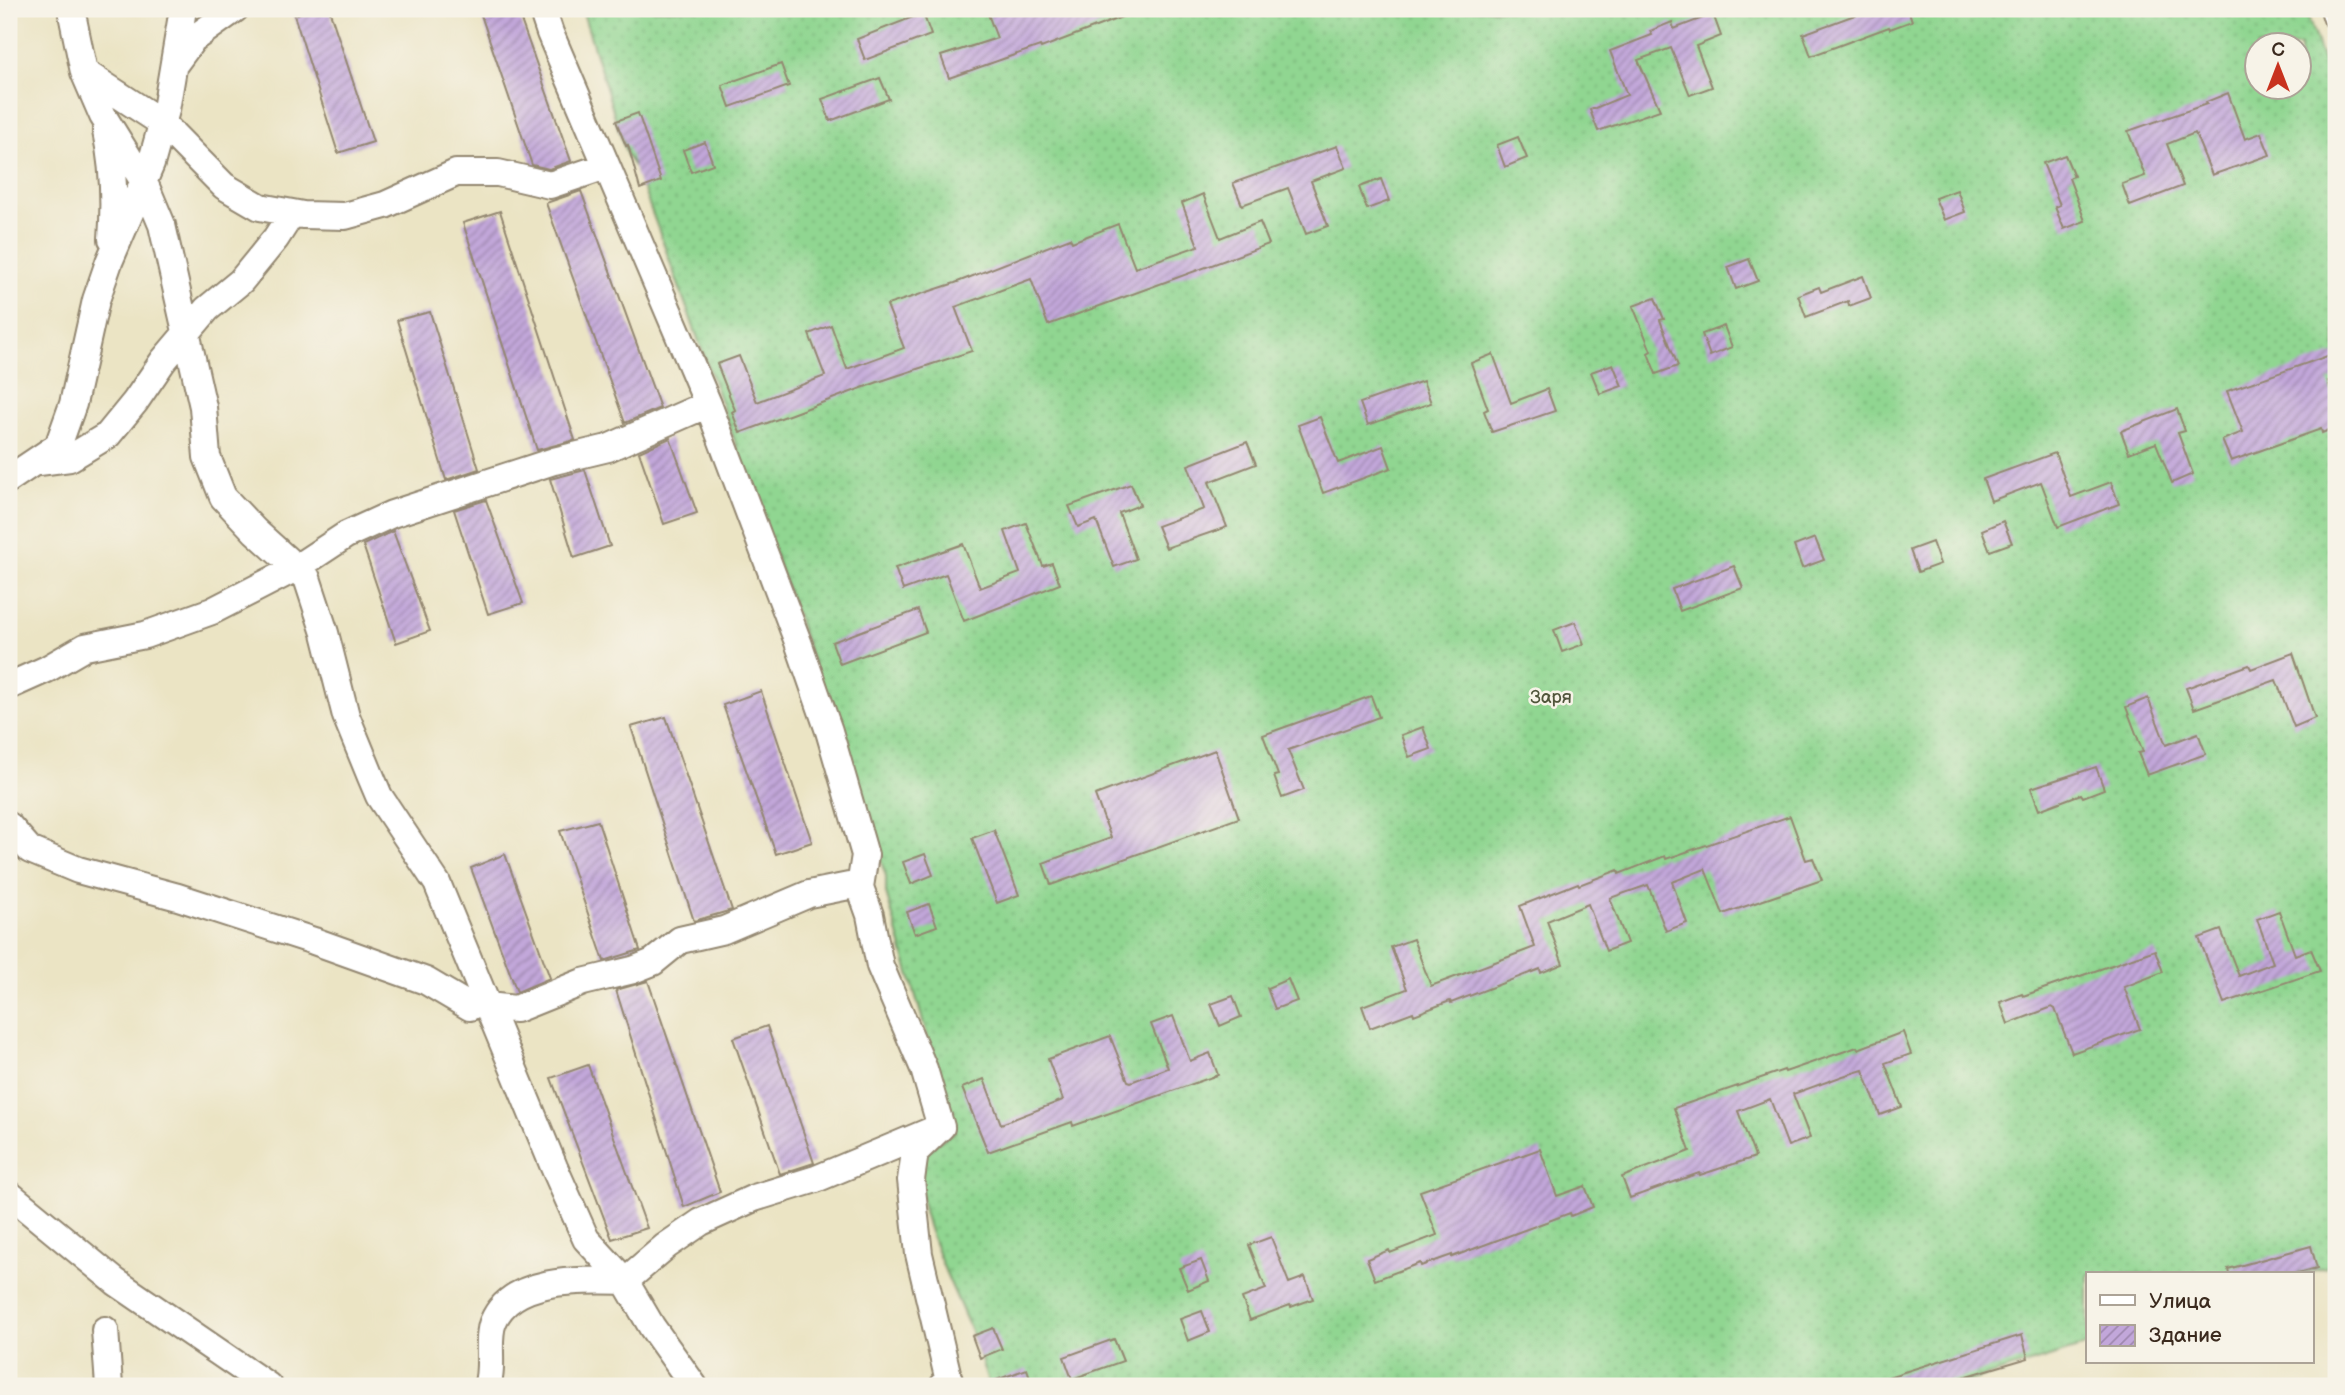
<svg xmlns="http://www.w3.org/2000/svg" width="2345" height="1395" font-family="'Balsamiq Sans',sans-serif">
	<defs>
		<pattern id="garden-dots" width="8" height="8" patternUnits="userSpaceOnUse" patternTransform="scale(1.75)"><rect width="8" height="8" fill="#90d691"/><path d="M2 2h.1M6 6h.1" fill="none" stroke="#7db87d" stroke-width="1.8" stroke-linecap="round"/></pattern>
		<pattern id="building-hatch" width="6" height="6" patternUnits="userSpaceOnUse" patternTransform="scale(1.75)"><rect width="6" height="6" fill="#c2a7da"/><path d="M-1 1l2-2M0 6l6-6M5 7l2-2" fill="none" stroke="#9f88b0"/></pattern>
	</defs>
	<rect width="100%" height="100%" fill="#f7f3e8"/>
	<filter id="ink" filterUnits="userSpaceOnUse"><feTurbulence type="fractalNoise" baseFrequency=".0143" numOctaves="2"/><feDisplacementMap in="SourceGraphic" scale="14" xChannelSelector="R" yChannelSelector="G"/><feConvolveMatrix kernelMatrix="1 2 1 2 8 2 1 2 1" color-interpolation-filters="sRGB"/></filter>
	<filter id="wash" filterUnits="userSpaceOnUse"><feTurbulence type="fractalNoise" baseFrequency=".00686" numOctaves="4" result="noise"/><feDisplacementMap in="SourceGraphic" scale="28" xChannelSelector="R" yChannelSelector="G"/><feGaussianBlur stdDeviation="1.57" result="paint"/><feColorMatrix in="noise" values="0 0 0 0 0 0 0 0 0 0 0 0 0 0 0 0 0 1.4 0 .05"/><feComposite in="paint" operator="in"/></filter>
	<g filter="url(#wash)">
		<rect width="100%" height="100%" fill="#ebe4c4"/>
		<!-- garden -->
		<path fill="url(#garden-dots)" stroke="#668058" stroke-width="2" fill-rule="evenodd" d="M582 9H2305L2336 98 2329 126 2336 148V1265L2299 1274H2088V1345L1954 1386H980L988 1382C983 1367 979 1351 973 1336 956 1290 908 1208 923 1160 927 1148 944 1138 955 1132L886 893V876C806 639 723 404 636 169L627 156ZM2258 46H2300V88H2258Z"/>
		<g id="blocks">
			<!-- building -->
			<path fill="url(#building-hatch)" d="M312 9H329L373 142 338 153 294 15Z
				M479 9H517L571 161 549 169 532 165Z
				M986 9H1139L1140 10 1041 48 1040 46 949 78 941 56 997 38Z
				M1871 9H1908L1912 21 1890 29 1889 27 1811 56 1803 34Z
				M923 13 931 35 865 60 857 39Z
				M1713 14 1721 36 1696 46 1712 87 1690 95 1671 48 1638 60 1660 110 1598 131 1590 110 1627 95 1610 51 1652 35 1650 31 1672 22 1674 29Z
				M781 64 789 86 730 107 722 85Z
				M880 78 889 99 830 121 822 99Z
				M2228 93 2245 139 2261 133 2270 155 2212 175 2195 133 2167 144 2183 186 2130 206 2122 184 2145 176 2128 131 2207 104 2206 102Z
				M638 113 661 181 640 189 628 145 626 146 616 121Z
				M1518 137 1527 158 1505 167 1497 145Z
				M705 142 713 164 691 172 683 150Z
				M1337 146 1346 168 1311 181 1328 226 1306 234 1288 188 1242 205 1233 183Z
				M2065 155 2074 176 2069 178 2085 221 2064 229 2055 207 2060 205 2043 163Z
				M1381 179 1389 201 1367 209 1359 187Z
				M1957 190 1965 212 1944 220 1935 198Z
				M581 191 660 408 625 423 546 203Z
				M1203 194 1220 238 1260 222 1269 244 1048 325 1031 279 955 307 972 351 878 382 740 433 732 412 735 410 717 364 739 356 757 402 825 376 809 334 831 325 847 369 904 348 887 305 955 283 1070 238 1072 242 1118 224 1135 268 1198 246 1182 203Z
				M500 211 575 440 537 450 463 223Z
				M1749 259 1758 281 1736 289 1728 267Z
				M1863 276 1871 298 1849 306 1848 301 1806 317 1798 295 1819 287 1821 292Z
				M1655 298 1664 319 1660 320 1678 366 1656 374 1648 353 1651 351 1633 306Z
				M430 312 479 469 446 480 397 320Z
				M1724 326 1732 347 1710 356 1702 334Z
				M2336 353V378L2328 381 2336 404V427L2322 433 2321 429 2231 461 2222 440 2243 432 2227 391Z
				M1493 354 1511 403 1547 389 1555 411 1492 432 1484 411 1488 409 1471 363Z
				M1613 364 1622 386 1600 394 1591 372Z
				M1423 381 1431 403 1368 425 1360 403Z
				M2177 409 2185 431 2178 433 2193 474 2172 483 2156 443 2129 453 2121 431Z
				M1320 417 1338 463 1383 446 1391 468 1323 493 1298 425Z
				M670 438 697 513 664 524 639 452Z
				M1247 442 1256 464 1209 482 1227 527 1166 548 1157 526 1204 509 1188 465Z
				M2055 453 2071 497 2111 482 2119 504 2058 527 2041 482 1991 501 1983 479Z
				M585 470 610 546 574 558 550 479Z
				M1131 484 1140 505 1119 513 1136 559 1114 567 1096 520 1078 527 1069 506Z
				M486 500 523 603 488 614 454 510Z
				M2003 521 2012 543 1990 551 1982 530Z
				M1026 523 1043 566 1052 563 1060 584 964 621 946 574 903 590 895 568 963 544 980 588 1020 573 1005 531Z
				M393 531 430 631 396 643 363 545Z
				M1815 538 1824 560 1802 568 1794 546Z
				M1932 542 1940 564 1918 572 1910 550Z
				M1734 566 1743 588 1680 611 1672 589Z
				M918 610 926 632 840 664 832 642Z
				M1575 622 1584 644 1562 652 1554 630Z
				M2293 653 2315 718 2294 727 2276 680 2194 709 2186 688 2249 665 2251 669Z
				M761 691 812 842 776 854 723 705Z
				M1371 696 1379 717 1288 750 1304 790 1282 798 1274 776 1278 775 1263 735Z
				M2148 698 2166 745 2198 733 2206 754 2147 775 2138 753 2143 752 2126 707Z
				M666 717 732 910 694 921 631 727Z
				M1423 727 1431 749 1409 757 1401 735Z
				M1215 750 1239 818 1051 885 1043 863 1111 838 1095 795Z
				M2096 767 2104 789 2083 797 2081 794 2039 810 2031 788Z
				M1790 816 1806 860 1813 858 1822 880 1723 914 1705 869 1672 882 1687 923 1666 931 1648 885 1610 898 1627 943 1606 951 1588 904 1547 921 1563 964 1541 973 1540 969 1451 1003 1450 1001 1414 1015 1413 1012 1370 1028 1362 1006 1407 989 1391 947 1413 939 1431 986 1535 947 1520 906 1578 883 1579 885 1618 870 1619 874 1665 856 1666 859Z
				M598 821 640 950 604 961 560 831Z
				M994 830 1019 895 997 903 972 838Z
				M505 854 550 978 517 992 471 868Z
				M925 854 933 875 911 884 903 862Z
				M929 904 937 926 915 934 907 912Z
				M2279 911 2295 955 2311 949 2320 971 2224 1003 2199 938 2221 930 2239 976 2273 963 2257 919Z
				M2155 950 2163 972 2124 987 2140 1029 2072 1053 2055 1009 2052 1007 2008 1024 2000 1002 2022 994 2023 996Z
				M1288 979 1297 1001 1275 1009 1267 988Z
				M648 981 720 1192 684 1207 616 990Z
				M1233 996 1241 1017 1220 1026 1211 1004Z
				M1173 1016 1190 1061 1210 1053 1218 1075 1073 1126 1072 1122 988 1152 962 1088 984 1079 1001 1124 1063 1100 1048 1059 1110 1036 1128 1081 1131 1082 1168 1068 1151 1024Z
				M767 1026 814 1163 780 1174 733 1038Z
				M1903 1032 1911 1054 1885 1063 1902 1107 1880 1115 1863 1070 1843 1076 1793 1094 1810 1138 1788 1146 1770 1099 1738 1111 1755 1157 1700 1175 1699 1173 1630 1198 1622 1177 1690 1151 1674 1108 1784 1070 1785 1072 1857 1047 1858 1049Z
				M588 1065 647 1228 612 1239 551 1078Z
				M1540 1149 1557 1196 1585 1186 1593 1207 1571 1216 1570 1213 1452 1257V1255L1421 1266 1420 1263 1375 1280 1367 1259 1389 1250 1390 1253 1437 1235 1420 1191Z
				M1271 1237 1289 1283 1305 1277 1313 1299 1291 1307 1290 1305 1250 1320 1242 1298 1266 1289 1249 1245Z
				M2311 1246 2317 1268 2295 1274H2229L2228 1269Z
				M1201 1260 1209 1281 1188 1290 1179 1268Z
				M1202 1311 1210 1332 1188 1341 1180 1319Z
				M993 1328 1002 1349 980 1358 972 1336Z
				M2022 1335 2028 1358 1940 1384V1386H1872V1382Z
				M1114 1339 1123 1361 1072 1379 1064 1357Z
				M1027 1369 1033 1386H985V1384Z"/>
		</g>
	</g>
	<g filter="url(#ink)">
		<use href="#blocks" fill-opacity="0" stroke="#938771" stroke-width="2"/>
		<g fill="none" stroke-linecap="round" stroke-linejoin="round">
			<defs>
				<path id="minor" d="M71 9 84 72 103 116 144 182 162 225 203 407 207 457 223 497 255 531 307 578 325 633 346 716 371 777 379 796 437 883 554 1167 586 1239 625 1281 652 1327 694 1386
					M542 9 550 33 708 404 798 642 829 731 865 855 860 887 870 915 880 966 924 1069 941 1127 915 1152 911 1180 919 1254 949 1381 943 1386
					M2334 9 2336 16
					M176 62 193 39 235 9
					M84 72 162 123 224 186 260 207 303 215 345 216 385 205 456 173H498L550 185 606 166
					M106 131C114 168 115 201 112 239
					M39 462 70 458 108 435 135 402 163 361 207 309 241 281 276 238 292 213
					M9 479 58 446 73 404 96 300 109 262 151 164 166 110 183 9
					M9 686 47 669 85 647 145 635 212 611 296 568 346 535 392 514 554 461 608 448 708 404
					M9 826 30 850 78 870 178 897 314 941 426 981 470 1007
					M487 1006 516 1009 583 982 633 970 653 962 680 940 724 930 809 894 849 886 860 887
					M9 1194 116 1282 268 1386
					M105 1330 109 1386
					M487 1386C494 1366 486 1340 493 1322 512 1276 584 1280 625 1281L666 1246 701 1222 754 1198 816 1179 933 1130"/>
			</defs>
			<!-- minor casing -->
			<use href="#minor" stroke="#938771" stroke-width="30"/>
			<!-- minor -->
			<use href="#minor" stroke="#fff" stroke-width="26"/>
		</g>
	</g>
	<g text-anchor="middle" stroke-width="5" stroke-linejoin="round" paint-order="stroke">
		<!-- park labels -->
		<g font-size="18" fill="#50553b" stroke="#f7f3e8">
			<text x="1551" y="703">Заря</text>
		</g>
	</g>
	<!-- margin -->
	<rect width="2345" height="1395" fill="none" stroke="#f7f3e8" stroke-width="35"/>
	<!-- legend -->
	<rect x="2086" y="1272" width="228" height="91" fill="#f7f3e8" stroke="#aca397" stroke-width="2"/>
	<rect x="2100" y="1295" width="35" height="10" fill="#ffffff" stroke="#aca397" stroke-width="2"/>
	<text x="2149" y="1308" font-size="21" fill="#3b2a1e">Улица</text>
	<rect x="2100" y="1325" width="35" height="21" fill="url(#building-hatch)" stroke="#aca397" stroke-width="2"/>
	<text x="2149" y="1342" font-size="21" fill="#3b2a1e">Здание</text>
	<!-- north arrow -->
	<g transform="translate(2278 66)"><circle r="33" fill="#f7f3e8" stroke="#aca397" stroke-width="2"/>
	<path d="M0-5L12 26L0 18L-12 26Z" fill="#c8321e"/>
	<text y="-10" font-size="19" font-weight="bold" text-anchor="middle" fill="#3b2a1e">С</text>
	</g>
</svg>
